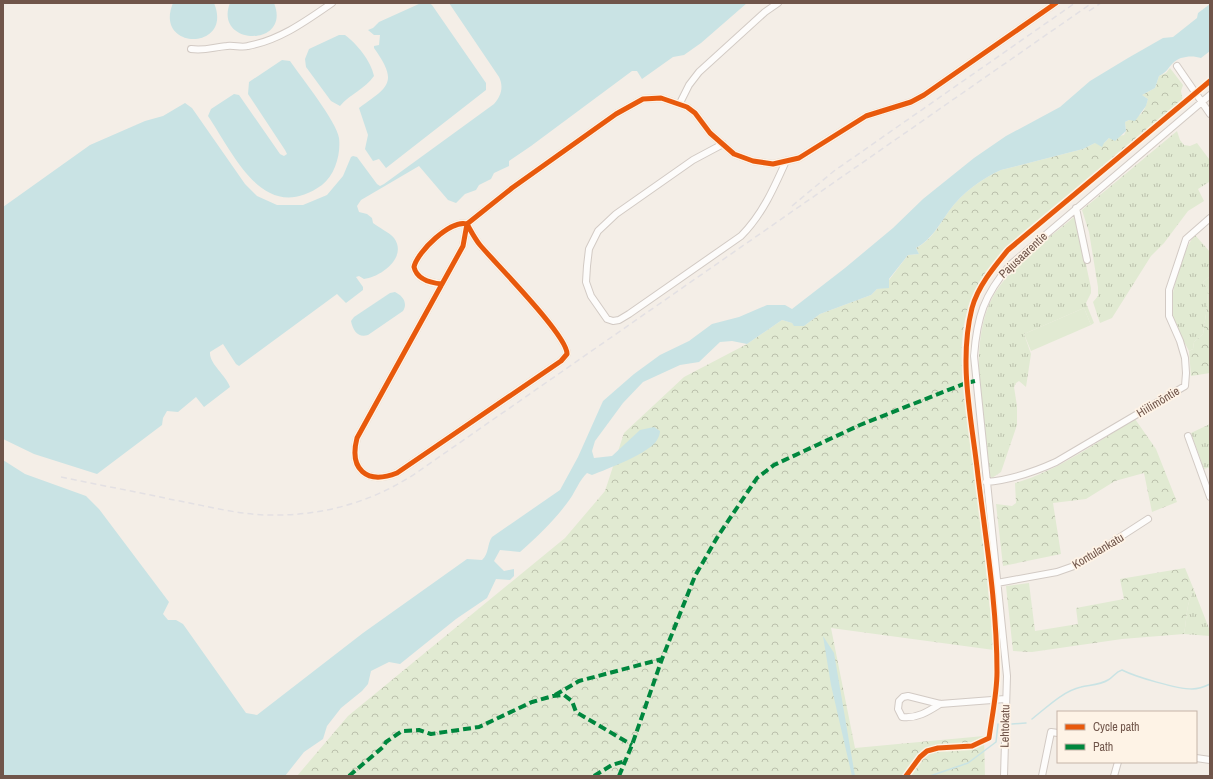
<svg xmlns="http://www.w3.org/2000/svg" width="1213" height="779" font-family="'Archivo Narrow',sans-serif">
	<defs>
		<pattern id="grass-tufts" width="24" height="20" patternUnits="userSpaceOnUse"><rect width="24" height="20" fill="#e1ead2"/><path d="M3 7l-1-3M5 7V3M7 7l1-3M15 17l-1-3M17 17v-4M19 17l1-3" fill="none" stroke="#bbc0ac"/></pattern>
		<pattern id="forest-crowns" width="20" height="18" patternUnits="userSpaceOnUse"><rect width="20" height="18" fill="#e1ead2"/><path d="M2 6a3 3 0 1 1 6 0M12 15a3 3 0 1 1 6 0" fill="none" stroke="#bbc0ac"/></pattern>
	</defs>
	<rect width="100%" height="100%" fill="#f4eee7"/>
	<!-- grass -->
	<path fill="url(#grass-tufts)" d="M1177 131 1180 140 1184 145 1190 146 1197 143 1209 159 1210 184 1209 182 1198 189 1204 201 1188 211 1164 243 1151 256 1112 318 1100 323 1093 302 1098 296V287L1089 232 1082 210Z
		M1074 217 1076 218 1091 288V293L1086 303 1094 323 1091 325 1084 308 1024 334 1031 354 1026 387 1019 381 1016 383 1014 387 1017 406V425L1001 472 992 478 989 475C984 418 963 330 1002 283 1022 257 1049 238 1074 217Z
		M1195 235 1210 252V276L1203 282 1208 290 1207 307 1203 334 1194 342 1193 349 1189 351C1183 339 1175 327 1172 314 1168 299 1184 246 1195 235Z
		M1210 424V467L1204 469 1191 433Z
		M1194 590 1210 631V636L1184 634C1187 619 1186 602 1194 590Z"/>
	<!-- forest -->
	<path fill="url(#forest-crowns)" d="M1170 68 1183 85 1181 91 1183 101 1009 245C990 268 971 290 965 320 955 368 969 416 975 464 982 526 988 588 994 650L831 628 855 748 984 736 985 776H297L348 716 565 538 605 491 624 433 684 377 747 344 782 320 792 323 795 326H804L820 314 871 295 877 289 883 288 908 255 919 254 916 248C932 240 939 225 949 211 962 193 981 179 1001 170L1083 149 1095 143H1104L1109 138 1124 135 1126 131 1125 122C1140 115 1143 117 1148 99L1142 95 1155 88 1159 76 1166 73Z
		M1210 276V373L1191 376 1189 351 1193 349 1194 342 1203 334 1207 307 1208 290 1203 282Z
		M1135 419 1156 449 1177 502 1152 512 1144 473 1115 481 1086 499 1053 503 1061 554 1003 566 996 504 1012 506 1016 503 1015 483C1058 471 1097 442 1135 419Z
		M1185 568 1194 590C1186 602 1187 619 1184 634L1122 639 1032 652 1013 651 1006 586 1029 583 1035 631 1078 624 1076 608 1124 599 1120 579Z"/>
	<!-- pitch -->
	<path fill="#e1ead2" d="M1084 308 1091 325 1031 351 1024 334Z"/>
	<!-- water -->
	<path fill="#c9e3e4" d="M173 3H214C234 51 153 51 173 3Z
		M230 3H274C292 48 213 46 230 3Z
		M421 3H429L432 5 486 83V90L386 168 379 159 373 161 365 149 368 135 359 108C390 86 398 82 374 48V46L379 45 380 35H374L368 30 373 28 379 22Z
		M449 3H747L701 43 684 55 673 57 642 79 637 71H632L531 146 509 161V166L494 173 491 179 479 185 476 190 465 194 456 203 448 200 419 166 361 200 357 206 359 212 367 214 372 218 373 223C379 228 389 232 394 238 408 257 381 277 364 279L359 276 356 277 363 287V290L346 303 337 294 239 366 236 364 223 344 210 352C209 364 226 375 230 387L204 407 196 397 178 412 167 411 163 418 162 425 97 474 34 454 3 439V207L90 145 145 121 163 116 185 103 192 108 245 184 257 196 277 205H303L327 195 343 176 351 157 353 156 357 157 377 184 380 186 384 184 494 104C501 96 504 87 499 77Z
		M1210 4V51L1201 58C1193 55 1179 56 1173 63 1168 68 1167 72 1159 76L1155 88 1142 95 1148 99 1146 106 1135 121 1129 120 1125 122 1126 131 1115 141 1109 138 1104 143 1102 147 1095 143 1083 149 1001 170C981 179 962 193 949 211 939 225 932 239 916 248L919 254 908 255 889 279V288L877 289 871 295 820 314 804 326H794L792 323 782 320 747 344 732 341 720 342 699 362 680 365 643 382 623 403 595 441 592 451 594 458 612 456 640 430 654 427 660 431C660 433 659 437 657 440 650 453 607 469 592 475L587 473C579 481 576 490 570 499 556 519 538 536 520 552L500 550 494 561 504 571 514 569V576L510 580 496 579 487 598 456 619 400 664 389 662 371 671 368 684 362 691 341 708 327 726 323 739 304 752 285 776H3V460L25 474 86 496 99 509 169 602 163 614 168 620H176L183 624 246 713 257 715 363 633 467 559 482 560C489 554 487 544 492 537L560 490 578 457 603 401 634 374 660 355 689 341 712 324 739 317 767 305H785L792 309 845 268 893 228 923 199 974 158 1006 136 1060 107 1090 81 1128 58 1163 38 1173 37 1197 18 1198 13Z
		M339 35H345C357 44 371 61 374 76 365 89 350 94 340 106L331 101 306 67 305 59 309 49Z
		M282 60 290 61C301 77 337 122 339 138 341 154 335 175 322 185 264 226 235 156 208 116L211 109 234 94 239 95 280 154 284 156 287 154 285 150 248 94 249 82Z
		M395 292C403 296 408 303 403 311L368 335C358 338 353 331 351 321L354 317 390 293Z
		M823 636 834 653 855 776H852L831 685Z"/>
	<g fill="none" stroke-linecap="round" stroke-linejoin="round">
		<!-- stream -->
		<path stroke="#c9e3e4" stroke-width="1.5" d="M1032 719C1046 708 1063 691 1081 687 1089 685 1100 685 1108 680 1114 677 1115 672 1122 670 1136 677 1177 689 1192 689 1198 689 1204 687 1210 684
			M1012 724 1026 723
			M930 776 968 763 996 742 998 724"/>
		<defs>
			<path id="minor" d="M191 49C206 51 213 47 227 46 234 45 242 48 248 46 280 40 306 21 332 3
				M1177 66 1210 114
				M680 103 689 85 699 72 765 12 778 3
				M723 144 693 160 616 214 598 231 589 249 587 266 586 282 591 296 607 319 613 321 619 320 629 314 741 236C762 215 774 188 786 161
				M1076 208 1087 260
				M442 284C431 283 417 280 414 267 417 252 451 219 467 224 471 231 475 239 480 245 495 263 568 336 567 354L561 361 397 473C366 485 349 469 357 438L463 246 467 224 512 188 616 114 643 99 661 98 687 107 695 113 710 133 734 154 753 161 773 164 799 158 866 116 911 102 924 95 1056 3
				M1188 436 1210 497
				M986 482C1010 480 1034 472 1056 462L1185 386 1186 373 1185 358 1180 341 1169 316V290L1186 239 1210 218
				M997 583 1057 572 1077 565 1148 519
				M940 704C929 711 917 719 902 717L898 709 899 701 903 697 908 696 940 704 1005 699
				M1196 758 1210 760
				M1004 776 1007 676 974 356C977 317 984 295 1010 265L1210 95
				M1042 776 1051 732 1058 733
				M1114 776 1118 762"/>
		</defs>
		<!-- minor casing -->
		<use href="#minor" stroke="#d2cac4" stroke-width="8"/>
		<!-- minor -->
		<use href="#minor" stroke="#fdfcfb" stroke-width="6"/>
		<!-- rail -->
		<path stroke="#e3e0e3" stroke-width="1.5" stroke-dasharray="6 4" stroke-linecap="butt" d="M1089 11 1101 3
			M792 206 834 171 1075 3
			M61 477C99 485 137 492 174 500 208 506 242 516 276 515 328 515 377 500 419 471L1092 3"/>
		<!-- quiet -->
		<path stroke="#00873e" stroke-width="4" stroke-dasharray="8 4" stroke-linecap="butt" d="M555 695 579 681 662 659
			M349 776 383 747 386 742 402 731 419 730 431 734 479 727 532 702 553 696 564 695 572 701 576 712 632 745
			M594 776 612 765 625 761
			M619 776 632 745 662 659 695 576 718 536 757 478 774 465 860 425 966 383 975 381"/>
		<defs>
			<path id="cycleway" d="M442 284C431 283 417 280 414 267 417 252 451 219 467 224 471 231 475 239 480 245 495 263 568 336 567 354L561 361 397 473C366 485 349 469 357 438L463 246 467 224 512 188 616 114 643 99 661 98 687 107 695 113 710 133 734 154 753 161 773 164 799 158 866 116 911 102 924 95 1056 3
				M906 776 920 757 927 751 938 748 972 746 989 738C992 716 997 693 997 672 997 606 986 541 978 476 972 420 958 364 972 308 978 286 994 267 1008 250L1210 81"/>
		</defs>
		<!-- cycleway casing -->
		<use href="#cycleway" stroke="#fef3e6" stroke-width="8"/>
		<!-- cycleway -->
		<use href="#cycleway" stroke="#e8590c" stroke-width="5"/>
	</g>
	<g text-anchor="middle" stroke-width="3.5" stroke-linejoin="round" paint-order="stroke">
		<!-- street labels -->
		<g font-size="12" fill="#70554a" stroke="#fef3e6">
			<text transform="translate(1023 255) rotate(-43)" y="4">Pajusaarentie</text>
			<text transform="translate(1158 402) rotate(-31)" y="4">Hiilimöntie</text>
			<text transform="translate(1098 551) rotate(-31)" y="4">Kontulankatu</text>
			<text transform="translate(1005 726) rotate(-89)" y="4">Lehtokatu</text>
		</g>
	</g>
	<!-- border -->
	<rect width="1213" height="779" fill="none" stroke="#70554a" stroke-width="8"/>
	<!-- legend -->
	<rect x="1057" y="711" width="140" height="52" fill="#fef3e6" stroke="#c5b4a8"/>
	<rect x="1065" y="724" width="20" height="6" fill="#e8590c" stroke="#c5b4a8"/>
	<text x="1093" y="731" font-size="12" fill="#70554a">Cycle path</text>
	<rect x="1065" y="744" width="20" height="6" fill="#00873e" stroke="#c5b4a8"/>
	<text x="1093" y="751" font-size="12" fill="#70554a">Path</text>
</svg>
